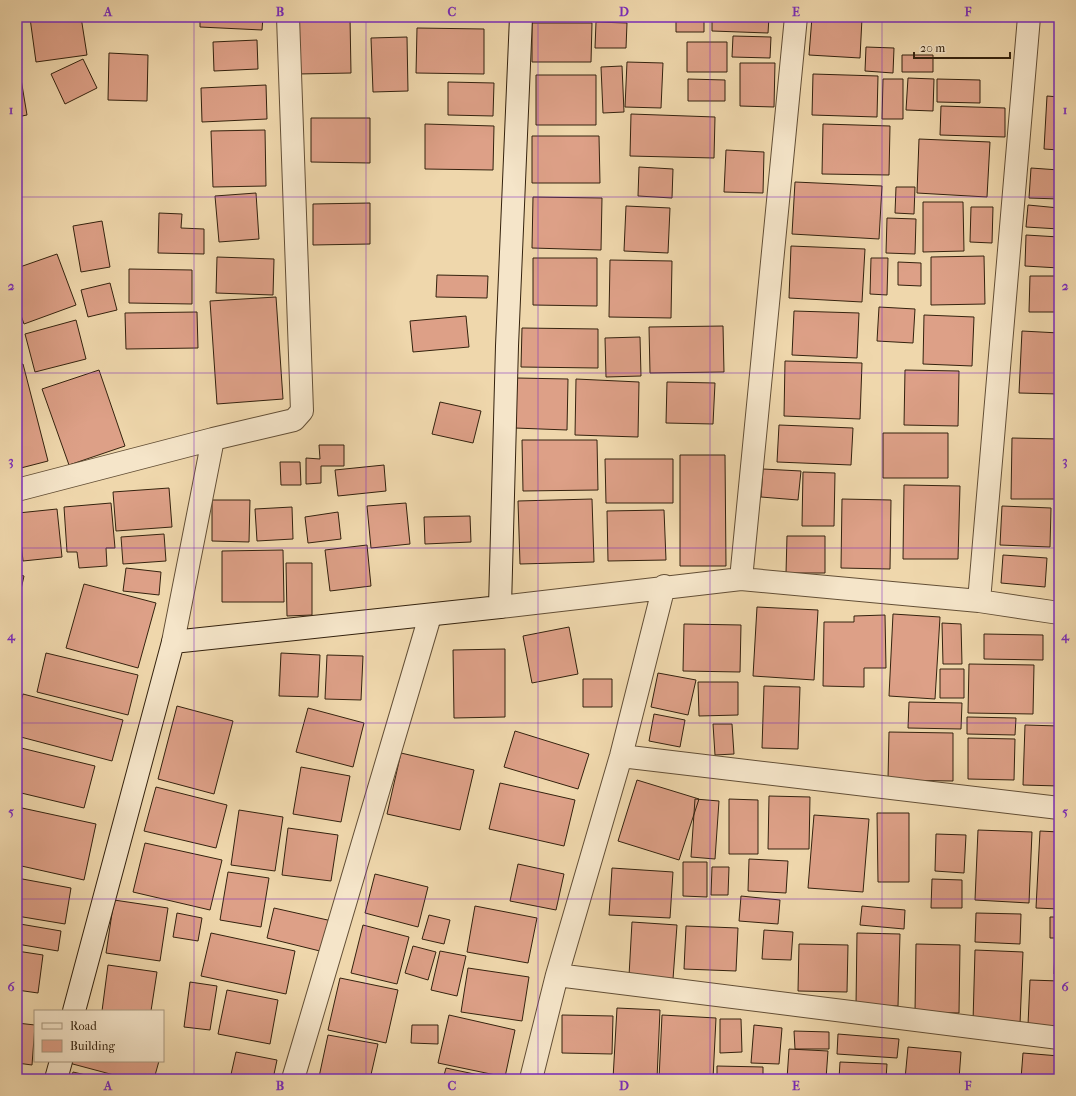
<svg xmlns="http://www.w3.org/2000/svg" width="1076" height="1096" font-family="'IM FELL French Canon',serif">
	<rect width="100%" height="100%" fill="#efd7ac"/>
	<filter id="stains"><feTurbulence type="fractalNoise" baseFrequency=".005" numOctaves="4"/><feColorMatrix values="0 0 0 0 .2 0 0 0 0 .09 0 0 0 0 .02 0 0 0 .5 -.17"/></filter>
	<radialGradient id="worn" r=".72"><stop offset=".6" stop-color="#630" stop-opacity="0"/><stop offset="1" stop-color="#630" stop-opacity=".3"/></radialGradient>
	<!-- building -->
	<path fill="#dda087" stroke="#34220e" d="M36 17H81L87 55 36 62 30 18Z
		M200 17H263L262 30 200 27Z
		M407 17H485V18Z
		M676 17H704V32H676Z
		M712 17H769L768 33 712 31Z
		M812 17 862 18 860 58 809 55Z
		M912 17H948V20Z
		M962 17H1012V19H962Z
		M350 18 351 73 298 74 297 19Z
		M596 22 627 23 626 48H595Z
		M532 23H592L591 62H532Z
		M417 28 484 29V74L416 73Z
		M733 36 771 37 770 58 732 57Z
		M407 37 408 91 373 92 371 38Z
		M257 40 258 69 214 71 213 42Z
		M687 42H727V72H687Z
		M866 47 894 48 893 73 865 71Z
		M109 53 148 55 147 101 108 100Z
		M17 55 27 115 17 117Z
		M902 55H933V72H902Z
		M83 59 97 88 65 104 51 74Z
		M627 62 663 63 661 108 625 107Z
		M740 63H775L774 107 740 106Z
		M622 66 624 112 603 113 601 67Z
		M813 74 878 76 877 117 812 115Z
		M536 75H596V125H536Z
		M908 78 934 79 933 111 906 110Z
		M688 79 725 80V101H688Z
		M883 79H903V119H882Z
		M937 79 980 80V103L937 102Z
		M448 82 494 83 493 116 448 115Z
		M266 85 267 119 202 122 201 88Z
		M1047 96 1059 97V150L1044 149Z
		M941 106 1005 108V137L940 135Z
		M631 114 715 117 714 158 630 156Z
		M311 118H370V163L311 162Z
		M425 124 494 126 493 170 425 169Z
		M823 124 890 126 889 175 822 174Z
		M265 130 266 186 213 187 211 131Z
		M532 136H599L600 183H532Z
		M919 139 990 142 987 197 917 193Z
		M726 150 764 152 763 193 724 192Z
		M639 167 673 169 672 198 638 196Z
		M1031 168 1059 170V199L1029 198Z
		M795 182 882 186 879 239 792 234Z
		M896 187H915L914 214 895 213Z
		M256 193 259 239 219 242 215 196Z
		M533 197 602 198 601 250 532 248Z
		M923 202H963L964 251 923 252Z
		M370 203V244L313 245V204Z
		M1028 205 1059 208V229L1026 227Z
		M626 206 670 208 668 253 624 251Z
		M971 207H993L992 243 970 242Z
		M159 213 182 214 181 228 204 229V254L158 253Z
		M887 218 916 219 915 254 886 253Z
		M102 221 110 267 81 272 73 226Z
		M1026 235 1059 237V268L1025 266Z
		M791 246 865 249 862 302 789 298Z
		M57 254 76 305 24 324 17 304V268Z
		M984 256 985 304 931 305V257Z
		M217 257 274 259 273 295 216 293Z
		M533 258H597V306L533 305Z
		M871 258H888L887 295 870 294Z
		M610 260 672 261 671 318 609 317Z
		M898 262 921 263V286L898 285Z
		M129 269 192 270V304L129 303Z
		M437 275 488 276 487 298 436 297Z
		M1030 276H1059V312H1029Z
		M110 283 117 310 88 317 81 290Z
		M276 297 283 399 217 404 210 301Z
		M879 307 915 309 913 343 877 341Z
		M794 311 859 313 857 358 792 355Z
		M197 312 198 348 126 349 125 313Z
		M924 315 974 317 972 366 923 364Z
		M466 316 469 347 413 352 410 321Z
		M76 320 86 359 35 372 25 334Z
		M723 326 724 372 650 373 649 327Z
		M522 328 598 329V368L521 367Z
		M1022 331 1059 333V394L1019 393Z
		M640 337 641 376 606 377 605 338Z
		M785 361 862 363 860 419 784 416Z
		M23 364 48 461 17 469V365Z
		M99 370 125 446 69 465 42 389Z
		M905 370 959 371 958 426 904 425Z
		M517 378 568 379 567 430 515 428Z
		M576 379 639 382 638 437 575 435Z
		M667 382 715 383 713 424 666 423Z
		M440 402 481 411 473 443 432 434Z
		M779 425 853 428 851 465 777 462Z
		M883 433H948V478H883Z
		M1012 438 1059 439V499H1011Z
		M522 440H597L598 490 523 491Z
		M319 445H344V466H321V483L306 484V458L320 459Z
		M680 455H725L726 566H680Z
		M605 459H673V503H606Z
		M280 462H300L301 485H281Z
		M384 465 386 491 338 496 335 470Z
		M763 469 801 471 798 500 761 497Z
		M803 472 835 473 834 526H802Z
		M904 485 960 486 958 559H903Z
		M169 488 172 527 116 531 113 492Z
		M592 499 594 562 520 564 518 501Z
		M842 499 891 500 890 569 841 568Z
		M212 500H250L249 542 212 541Z
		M111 503 115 548H106L107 566 79 568 77 552H67L64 507Z
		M406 503 410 544 371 548 367 506Z
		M1002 506 1051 508 1050 547 1000 545Z
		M292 507 293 539 257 541 255 509Z
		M57 509 62 557 23 561 18 513Z
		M664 510 666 560 608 561 607 511Z
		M338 512 341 539 308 543 305 517Z
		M470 516 471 542 425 544 424 517Z
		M164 534 166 561 123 564 121 537Z
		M787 536H825V573H786Z
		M367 545 371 586 330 591 325 550Z
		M283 550 284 602H222V551Z
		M1003 555 1047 558 1045 587 1001 583Z
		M286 563H312V615L287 616Z
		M126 568 161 572 159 595 123 591Z
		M17 574 24 576 17 607Z
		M84 584 156 603 138 668 66 648Z
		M757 607 818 610 814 680 753 676Z
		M893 614 940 617 935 699 889 696Z
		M885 615 886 668H864V687L823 686 824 622H854V616Z
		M942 623 961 624 962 664H943Z
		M684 624 741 625 740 672 683 671Z
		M569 627 578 674 532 683 523 636Z
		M984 634 1043 635V660L984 659Z
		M505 649V717L454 718 453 650Z
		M46 653 138 675 128 715 37 692Z
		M281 653 320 655 318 697 279 696Z
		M327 655 363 656 361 700 325 699Z
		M969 664 1034 665 1033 714 968 713Z
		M940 669H964V698H940Z
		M658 673 696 680 688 715 651 707Z
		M583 679H612V707H583Z
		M698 682H738V715L699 716Z
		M764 686 800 687 798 749 762 748Z
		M23 694 123 720 112 761 17 736V716Z
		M909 702 962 703 961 729 908 728Z
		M177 706 233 721 214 794 158 779Z
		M308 708 364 723 353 767 296 752Z
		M654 714 685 720 680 747 649 741Z
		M967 717 1016 718 1015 735 967 734Z
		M713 724H732L734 754 715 755Z
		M1025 725 1059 726V786L1023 785Z
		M515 731 589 754 578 789 504 767Z
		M889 732 953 733V781L888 780Z
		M968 738 1015 739 1014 780 968 779Z
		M17 747 95 766 84 808 17 792Z
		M401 753 474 770 460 830 387 814Z
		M301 767 350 776 341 822 293 814Z
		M637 780 699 799 679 860 618 841Z
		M500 783 575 800 564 846 489 829Z
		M156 787 227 805 216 848 144 831Z
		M769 796 810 797 809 849H768Z
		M695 799 719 801 715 859 691 857Z
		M729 799 758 800V854H729Z
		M22 808 96 824 84 880 17 865V829Z
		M239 810 283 817 275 871 231 865Z
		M877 813H909V882H878Z
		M814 815 869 819 863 892 808 888Z
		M288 828 338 835 331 881 282 875Z
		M978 830 1032 832 1029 903 975 900Z
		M1040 831 1059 832V909L1036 908Z
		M936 834 966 835 964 873 935 871Z
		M145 843 222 860 210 910 133 892Z
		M749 859 788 861 786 893 748 891Z
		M683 862H707V897L683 896Z
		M518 864 564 874 556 910 510 901Z
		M712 867H729L728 895H711Z
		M612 868 673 872 670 918 609 915Z
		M228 872 269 878 261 927 220 920Z
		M375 874 428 887 418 927 365 913Z
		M17 878 71 888 65 924 17 916Z
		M932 879 962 880V908H931Z
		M741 896 780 900 778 924 739 921Z
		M114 900 168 908 160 961 106 953Z
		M475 906 537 918 528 963 467 952Z
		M862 906 905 910 904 929 860 925Z
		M274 908 332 921 324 952 267 938Z
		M177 913 202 918 198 941 173 937Z
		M976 913 1021 914 1020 944 975 942Z
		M429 915 450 920 444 944 422 939Z
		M1050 917H1059V938H1050Z
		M632 922 677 925 673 979 629 976Z
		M20 924 61 931 58 951 17 944Z
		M363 925 409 937 397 984 351 973Z
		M686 926 738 928 736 971 684 969Z
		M764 930 793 932 791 960 762 959Z
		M211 933 295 951 286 994 201 976Z
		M857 933 900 934 898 1006 856 1005Z
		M799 944 848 945 847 992 798 991Z
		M916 944 960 945 959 1013 915 1012Z
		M413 946 436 952 428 980 405 973Z
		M975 950 1023 952 1020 1024 973 1022Z
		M1055 950H1059V974H1054Z
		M17 951 43 955 38 993 17 990Z
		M440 951 466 956 457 996 431 990Z
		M108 965 157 972 151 1011H102Z
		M468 968 529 977 522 1021 461 1012Z
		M340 978 398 990 386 1043 328 1030Z
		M1030 980 1059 981V1026L1028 1025Z
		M190 982 217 986 210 1030 184 1027Z
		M227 990 278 1000 270 1044 218 1034Z
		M617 1008 660 1010 657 1079H613Z
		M449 1015 515 1030 505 1077 438 1063Z
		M562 1015 613 1016 612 1054 562 1053Z
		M662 1015 716 1018 713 1079H659Z
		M720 1019H741L742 1052 720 1053Z
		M17 1023 35 1025 32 1065 17 1063Z
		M412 1025H438V1044L411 1043Z
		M754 1025 782 1028 779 1064 751 1063Z
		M794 1031 829 1032V1049H795Z
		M838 1034 899 1039 897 1058 837 1054Z
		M328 1035 378 1044 370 1079H328L319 1077Z
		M908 1047 961 1052 959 1079H905Z
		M789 1049 828 1051 826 1079H787Z
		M236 1052 277 1060 273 1079H230Z
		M1023 1053 1059 1056V1079H1021Z
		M70 1061H159L154 1079H129L69 1063Z
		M840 1062 887 1064 886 1079H839Z
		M717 1066 763 1067V1079H717Z
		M446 1068 493 1078 443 1079Z
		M73 1072 103 1079H71Z"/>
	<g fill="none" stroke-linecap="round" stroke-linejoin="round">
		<defs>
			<path id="street" d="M17 490 213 439 294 420 302 411 288 17
				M741 579 796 17
				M979 601 1029 17
				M500 607 741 579 979 601 1059 613
				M173 642 213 439
				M621 756 1059 808
				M557 975 1059 1038
				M293 1079 430 616
				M531 1079 557 975 621 756 664 586"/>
			<path id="secondary" d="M74 1011 173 642 500 607 507 346 521 17
				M56 1079 61 1061"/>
		</defs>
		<!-- street casing -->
		<use href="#street" stroke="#634f36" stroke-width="24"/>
		<!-- secondary casing -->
		<use href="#secondary" stroke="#34220e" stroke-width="24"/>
		<!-- street -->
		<use href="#street" stroke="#f5e5c9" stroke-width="22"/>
		<!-- secondary -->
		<use href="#secondary" stroke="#f5e5c9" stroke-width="22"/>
	</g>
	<!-- grid -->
	<path fill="none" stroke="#7b2cbf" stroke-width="1" stroke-opacity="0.55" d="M194 17V1079M366 17V1079M538 17V1079M710 17V1079M882 17V1079M17 197H1059M17 373H1059M17 548H1059M17 723H1059M17 899H1059"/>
	<!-- margin -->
	<rect width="1076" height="1096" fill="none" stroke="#efd7ac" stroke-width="44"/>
	<!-- legend -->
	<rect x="34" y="1010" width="130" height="52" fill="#f5e5c9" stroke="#a8977e"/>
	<rect x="42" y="1023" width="20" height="6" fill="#f5e5c9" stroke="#a8977e"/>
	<text x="70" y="1030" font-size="12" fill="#34220e">Road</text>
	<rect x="42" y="1040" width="20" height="12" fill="#dda087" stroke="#a8977e"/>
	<text x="70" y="1050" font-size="12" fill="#34220e">Building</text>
	<!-- scale -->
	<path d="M914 52v6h96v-6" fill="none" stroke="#34220e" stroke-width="2"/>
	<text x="920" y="52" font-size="12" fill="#34220e" stroke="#f5e5c9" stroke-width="3" paint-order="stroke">20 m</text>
	<rect x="22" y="22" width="1032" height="1052" fill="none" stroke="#7b2cbf" stroke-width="1.5"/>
	<g font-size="13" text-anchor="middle" font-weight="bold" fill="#7b2cbf">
		<text x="108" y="16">A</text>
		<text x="280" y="16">B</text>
		<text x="452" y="16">C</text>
		<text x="624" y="16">D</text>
		<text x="796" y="16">E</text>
		<text x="968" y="16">F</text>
		<text x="11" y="114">1</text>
		<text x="1065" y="114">1</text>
		<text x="11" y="290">2</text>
		<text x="1065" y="290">2</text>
		<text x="11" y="465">3</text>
		<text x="1065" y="465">3</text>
		<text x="11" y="640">4</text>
		<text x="1065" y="640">4</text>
		<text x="11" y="816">5</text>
		<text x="1065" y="816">5</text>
		<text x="11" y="991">6</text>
		<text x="1065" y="991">6</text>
		<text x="108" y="1090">A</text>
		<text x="280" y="1090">B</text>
		<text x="452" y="1090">C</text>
		<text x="624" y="1090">D</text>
		<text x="796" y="1090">E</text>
		<text x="968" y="1090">F</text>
	</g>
	<rect width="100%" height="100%" filter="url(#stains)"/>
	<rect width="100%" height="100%" fill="url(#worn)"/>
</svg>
